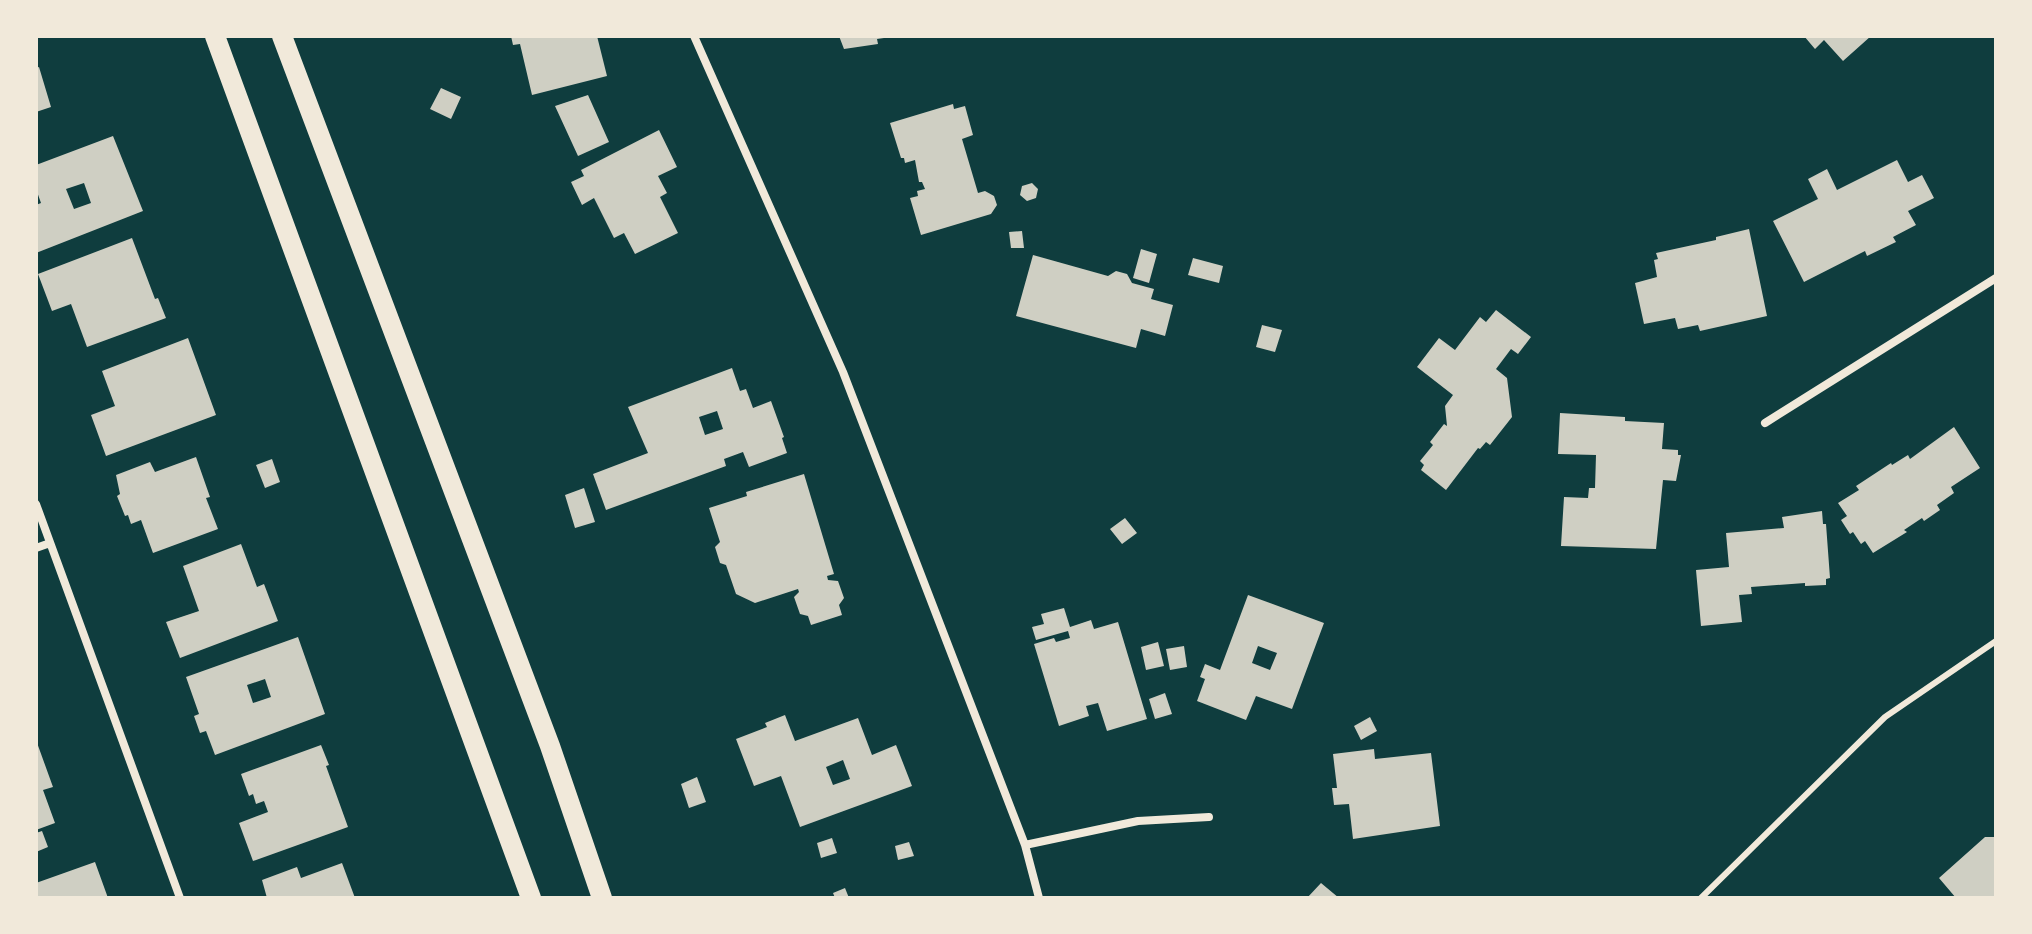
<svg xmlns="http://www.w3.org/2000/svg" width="2032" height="934" font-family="Ubuntu,sans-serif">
	<rect width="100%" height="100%" fill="#0f3d3e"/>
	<!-- building -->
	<path fill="#cfcfc3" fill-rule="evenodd" d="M511 36H597L607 76 532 95 520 44 513 45Z
		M839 36H884V38L877 39 878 44 844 49Z
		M1804 36H1871L1843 61 1824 40 1815 49Z
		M39 67 51 107 36 112V68Z
		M441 88 461 97 451 119 430 109Z
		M588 95 609 142 578 156 555 106Z
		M953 104 954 109 965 106 973 135 962 139 978 193 985 191 994 196 997 205 991 214 921 235 910 198 918 196 917 191 925 189 922 182H919L915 160 905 163 904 158H901L890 123Z
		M659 130 677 167 658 176 667 193 660 197 678 233 635 254 624 233 614 238 594 198 582 205 571 182 584 176 581 170Z
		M113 136 143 211 36 253V205L41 203 36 189V165ZM84 183 91 203 74 209 66 189Z
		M1897 160 1908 182 1922 175 1934 198 1908 211 1916 225 1893 237 1896 242 1867 256 1865 251 1804 282 1773 221 1818 199 1808 179 1827 169 1837 190Z
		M1032 183 1038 189 1036 198 1027 201 1020 195 1022 186Z
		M1749 229 1767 316 1700 331 1698 325 1678 329 1675 318 1644 324 1635 283 1657 277 1654 260 1658 259 1656 253 1716 240V237Z
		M1022 231 1024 248H1011L1009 232Z
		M132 238 155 299 158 298 166 318 87 347 71 304 52 311 38 274Z
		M1141 249 1157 254 1149 283 1133 278Z
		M1033 255 1108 276 1116 271 1127 274 1132 283 1154 289 1151 299 1173 305 1165 336 1141 329 1136 348 1016 316Z
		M1193 258 1223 266 1219 283 1188 275Z
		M1496 310 1531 337 1518 354 1511 349 1496 369 1507 378 1512 417 1490 445 1486 442 1480 449 1478 448 1446 490 1421 470 1424 465 1420 461 1433 445 1430 442 1444 424 1447 426 1445 406 1453 395 1417 367 1439 338 1455 350 1480 317 1486 322Z
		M1262 325 1282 330 1275 352 1256 347Z
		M188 338 216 415 106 456 91 415 115 406 102 371Z
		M732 368 740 391 746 389 753 408 771 401 784 437 782 438 787 453 749 467 743 452 724 459 726 466 606 510 593 474 648 453 628 407ZM717 411 723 429 705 435 699 417Z
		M1560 413 1625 417V421L1664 423 1662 449 1678 450V455H1681L1676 481 1663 480 1656 549 1561 546 1564 497 1588 498 1589 488H1595L1596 455 1558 454Z
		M1954 427 1980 468 1951 487 1954 493 1937 505 1940 510 1924 521 1922 518 1904 530 1907 532 1873 553 1865 541 1861 544 1853 532 1850 534 1841 520 1847 516 1838 503 1859 490 1856 486 1891 463 1892 465 1908 455 1910 459Z
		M196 457 210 497 206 498 218 529 153 553 141 520 131 524 128 515 125 516 117 496 120 494 116 475 150 462 155 472Z
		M272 459 280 482 265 488 256 465Z
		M804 474 834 574 827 576 828 580 838 581 844 598 839 605 842 615 811 625 808 616 800 614 794 597 799 592 798 589 755 603 736 594 726 565 720 563 715 547 720 542 709 508 747 496 746 492Z
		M584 488 595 522 575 528 565 495Z
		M1822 511 1823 524H1826L1830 578 1826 579V585L1805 586V583L1751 587 1752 594 1739 595 1742 622 1701 626 1696 570 1729 567 1726 533 1784 528 1782 517Z
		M1125 518 1137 533 1122 544 1110 529Z
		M241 544 257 587 264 584 278 621 180 658 166 622 199 611 183 566Z
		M1248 595 1324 623 1292 709 1256 696 1246 720 1197 701 1205 679 1200 677 1205 664 1220 670ZM1258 646 1277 653 1270 670 1252 663Z
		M1064 608 1070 627 1091 620 1094 629 1118 622 1147 719 1107 731 1098 703 1086 706 1089 716 1059 726 1034 644 1054 638 1056 642 1070 638 1068 631 1036 640 1032 627 1044 624 1041 614Z
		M298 637 325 714 215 755 206 731 200 733 194 716 199 714 186 677ZM265 679 271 697 253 703 247 685Z
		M1158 642 1164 666 1146 670 1141 647Z
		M1184 646 1187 667 1170 670 1166 649Z
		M1165 693 1172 714 1155 719 1149 699Z
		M785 715 795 741 858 718 872 755 896 745 912 786 800 827 781 776 754 786 736 739 767 727 765 723ZM843 760 850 779 833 785 826 767Z
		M1370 717 1377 731 1361 740 1354 726Z
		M36 740 53 787 43 790 55 823 36 830Z
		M321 745 329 765 326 766 348 827 253 861 239 823 268 812 264 801 256 804 253 794 249 796 241 774Z
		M1374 749 1375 759 1431 753 1440 826 1353 839 1349 804 1334 805 1332 788H1337L1333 754Z
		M697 777 706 802 689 808 681 784Z
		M42 831 48 847 36 852V833Z
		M1985 837H1996V898H1956L1939 878Z
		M832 838 837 853 821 858 817 843Z
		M909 842 914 856 898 860 895 846Z
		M95 862 108 898H36V883Z
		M342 863 355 898H267L262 880 297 867 301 878Z
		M1321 883 1339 898H1307Z
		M845 888 849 898H835L833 893Z"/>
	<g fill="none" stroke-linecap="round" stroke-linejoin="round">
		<!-- service -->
		<path stroke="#f1e9da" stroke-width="6" d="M1701 898 1885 717 1996 641"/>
		<!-- minor -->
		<path stroke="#f1e9da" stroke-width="8" d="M694 36 843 372 1025 845 1039 898
			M1765 423 1996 278
			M36 504 180 898
			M36 548 50 543
			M1025 845 1138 821 1209 817"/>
		<!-- primary -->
		<path stroke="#f1e9da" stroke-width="20" d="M215 36 531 898
			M282 36 550 746 602 898"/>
	</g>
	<!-- border -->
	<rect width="2032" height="934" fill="none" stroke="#f1e9da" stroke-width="76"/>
</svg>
